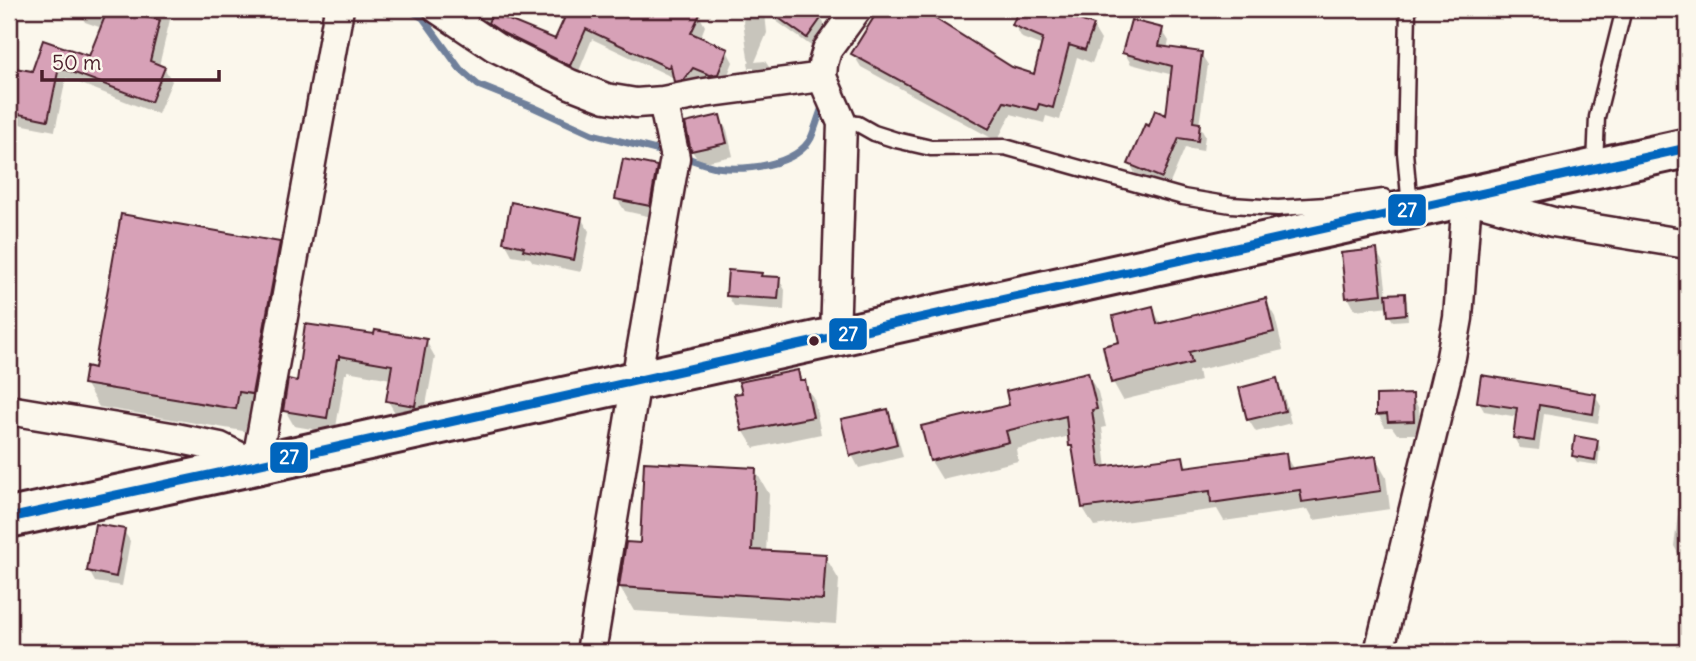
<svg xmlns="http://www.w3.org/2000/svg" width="1696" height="661" font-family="Delius,sans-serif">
	<rect width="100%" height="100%" fill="#fbf7ec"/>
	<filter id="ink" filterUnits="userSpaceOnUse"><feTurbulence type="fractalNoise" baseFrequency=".0143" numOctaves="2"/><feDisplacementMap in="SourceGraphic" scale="14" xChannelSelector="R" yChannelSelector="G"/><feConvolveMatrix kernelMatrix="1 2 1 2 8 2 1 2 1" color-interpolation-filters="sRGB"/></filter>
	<g filter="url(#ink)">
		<!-- shadow -->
		<path fill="#0003" d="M63 9H181L180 14 172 11 159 66 164 68 172 81 158 114 66 78 55 131 9 122V69L33 73 90 58 102 28 85 22 81 15Z
			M461 9H496L492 15 556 42 569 13 559 9H685L699 15 705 26 700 39 727 51 733 62 724 85 717 86 699 78 690 91 682 92 674 78 592 39 577 76 497 34 489 20 487 24Z
			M748 9H818L815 13 821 18 827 29 814 48 765 13 767 33 755 62 765 61 769 67V73L752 76 750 72 754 71V68H749L748 63H750L748 58 743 21Z
			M881 9H917L1011 69 1035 76 1043 46 1022 38 1014 24 1021 9H1057L1055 13 1093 27 1101 40 1092 63 1077 57 1060 120 1046 116 1044 123 1011 114 997 141 861 67 853 54 863 40Z
			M1162 30 1169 41 1167 49 1201 54 1208 65 1199 125 1205 136 1203 151 1185 148 1168 188 1136 175 1130 164 1150 128 1167 117 1173 75 1131 64 1124 52Z
			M719 117 727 130 733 156 700 163 692 151 687 125Z
			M656 167 663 180 656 218 625 211 617 199Z
			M581 218 589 231 581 272 533 262 530 258 512 255 505 242Z
			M279 243 292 267 249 432 99 407 85 383 96 370Z
			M1376 250 1383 263 1387 296 1404 295 1407 301 1408 320 1393 321 1389 315V306L1355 310 1348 297Z
			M761 275 762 277 779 279 785 290 784 310 734 306 728 296Z
			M1265 300 1275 317 1283 350 1198 370 1200 381 1123 400 1113 382 1121 344 1152 308 1162 325Z
			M306 326 426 341 435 357 423 421 397 416 388 401 391 379 347 371V374H345L335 433 294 426 285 410 299 383Z
			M797 372 814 399 821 434 754 448 743 430Z
			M1087 374 1098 392 1106 427 1102 428 1107 468 1182 458 1188 468 1285 455 1294 470 1375 458 1386 477 1390 509 1314 520 1308 509 1224 521 1217 509 1094 526 1083 508 1075 453 1071 445 1070 436 1016 449 1018 461 942 479 931 461 1011 406Z
			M1276 380 1283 393 1291 423 1256 432 1248 419Z
			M1412 396 1419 409 1420 434H1397L1392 427H1385L1378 414Z
			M1595 396 1601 406 1598 423 1544 414 1539 450 1520 448 1514 438 1518 417 1484 411 1479 402Z
			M887 411 894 423 903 457 859 468 852 455Z
			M1597 441 1600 447 1598 465 1577 462 1573 456Z
			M755 470 769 494 766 553 825 556 839 580 836 624 634 611 620 587 641 545Z
			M1678 515 1687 516V560L1681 559 1674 546Z
			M124 531 130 541 122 586 95 582 89 571Z"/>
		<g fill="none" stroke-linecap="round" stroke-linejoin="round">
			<!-- stream -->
			<path stroke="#6f809b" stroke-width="7" d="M408 9 423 18 460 69 478 85 533 107 592 134 668 153
				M680 156C692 159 704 165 716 167 744 171 796 166 811 138 816 127 819 114 824 102"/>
		</g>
		<!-- building -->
		<path fill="#d7a1b7" stroke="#4a1f2b" stroke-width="2" d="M108 9 160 20 150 61 165 67 151 102 59 67 48 120 9 112V67L32 71 43 40 89 56Z
			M542 9H689L700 14 691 33 728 49 718 74 710 75 693 68 684 80 674 82 670 63 669 68 586 29 570 66 503 33 488 23 492 13 555 39 564 19Z
			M766 9H811L822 17 807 38Z
			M879 9H920L1012 67 1034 74 1043 38 1012 25 1019 9H1048L1094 25 1085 50 1069 45 1053 108 1039 104 1037 110 1004 102 989 129 851 54Z
			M1131 20 1163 28 1159 46 1202 52 1193 122 1200 123 1198 141 1179 138 1162 178 1128 164 1145 124 1149 126 1155 110 1166 115 1172 66 1122 53Z
			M720 115 727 143 691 151 685 123Z
			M623 159 657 166 650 206 615 199Z
			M511 202 582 217 574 260 523 250 524 247 503 242Z
			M121 214 280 242 252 394 239 392 236 409 83 384 86 366 94 368Z
			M1377 249 1382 294 1346 298 1341 253Z
			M728 270 762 273 761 276 780 277 778 299 726 296Z
			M1405 293 1406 314 1388 316 1386 294Z
			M1266 298 1274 332 1189 352 1192 363 1111 383 1103 346 1119 342 1113 316 1153 306 1157 324Z
			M305 324 374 334 375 330 427 339 415 406 386 401 392 365 339 356V359H337L327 418 283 411 288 379 297 381Z
			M798 370 800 380H805L813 417 742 431 734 394 742 393 739 382Z
			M1088 372 1097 409 1092 410 1100 467 1183 456 1185 467 1286 453 1288 469 1376 456 1381 491 1302 502 1300 490 1211 503 1210 491 1082 508 1072 446H1069L1066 416 1006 431 1009 442 930 461 921 426 1009 405 1006 391Z
			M1481 375 1596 394 1593 414 1539 405 1534 441 1513 438 1517 408 1477 402Z
			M1277 378 1285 411 1247 420 1239 388Z
			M1413 394 1414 421 1388 422 1387 414 1376 415V395Z
			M888 409 897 444 850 456 841 419Z
			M1575 436 1598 440 1595 460 1572 456Z
			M644 462 756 468 752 550 826 554 823 600 619 587 626 542 640 543Z
			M95 524 125 529 116 577 87 571Z"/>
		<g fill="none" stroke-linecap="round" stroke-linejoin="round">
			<defs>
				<path id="lane" d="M1408 9 1405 152 1410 207
					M842 123 858 124 874 133 896 140 931 148 1005 147 1183 197 1231 205 1278 208 1327 205 1384 197
					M1595 165 1597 117 1624 9"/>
				<path id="street" d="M438 9 495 47 570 84 606 98 636 103 663 101 704 93 822 77
					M835 337 842 123 822 77 823 64 827 50 857 9
					M9 410 171 437 220 447 256 465 339 9
					M591 652 636 380 675 158 663 101
					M1379 652 1451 357 1458 318 1467 198 1553 222 1687 244"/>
				<path id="primary" d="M9 518 256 465 1687 148"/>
			</defs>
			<!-- lane casing -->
			<use href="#lane" stroke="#4a1f2b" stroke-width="19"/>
			<!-- street casing -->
			<use href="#street" stroke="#4a1f2b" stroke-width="33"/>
			<!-- primary casing -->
			<use href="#primary" stroke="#4a1f2b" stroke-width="44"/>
			<!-- lane -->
			<use href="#lane" stroke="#fbf7ec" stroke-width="14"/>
			<!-- street -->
			<use href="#street" stroke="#fbf7ec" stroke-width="28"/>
			<!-- primary -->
			<use href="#primary" stroke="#fbf7ec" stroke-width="38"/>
			<defs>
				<path id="bus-1" d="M9 518 256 465 1687 148"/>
			</defs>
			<!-- bus-1 casing -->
			<use href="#bus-1" stroke="#fbf7ec" stroke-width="14"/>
			<!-- bus-1 -->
			<use href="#bus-1" stroke="#0065bd" stroke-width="9"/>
		</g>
	</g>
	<!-- markers -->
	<circle fill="#4a1f2b" stroke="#fbf7ec" stroke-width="2.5" cx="814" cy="341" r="6"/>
	<g stroke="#fbf7ec" stroke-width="2.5">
		<rect x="1387" y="193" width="40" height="34" rx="7" fill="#0065bd"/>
		<rect x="828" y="317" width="40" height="34" rx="7" fill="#0065bd"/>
		<rect x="269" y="441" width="40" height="33" rx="7" fill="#0065bd"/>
	</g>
	<g font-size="19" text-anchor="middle" font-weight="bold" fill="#fff">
		<text x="1407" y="217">27</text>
		<text x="848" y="341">27</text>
		<text x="289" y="464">27</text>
	</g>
	<!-- margin -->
	<rect width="1696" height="661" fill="none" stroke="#fbf7ec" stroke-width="35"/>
	<rect x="18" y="18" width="1661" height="626" fill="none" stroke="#4a1f2b" stroke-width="2.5" filter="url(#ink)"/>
	<!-- scale -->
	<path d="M42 70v10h177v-10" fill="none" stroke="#4a1f2b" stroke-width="3.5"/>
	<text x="52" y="70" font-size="21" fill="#4a1f2b" stroke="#fbf7ec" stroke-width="5" paint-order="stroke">50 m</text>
</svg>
